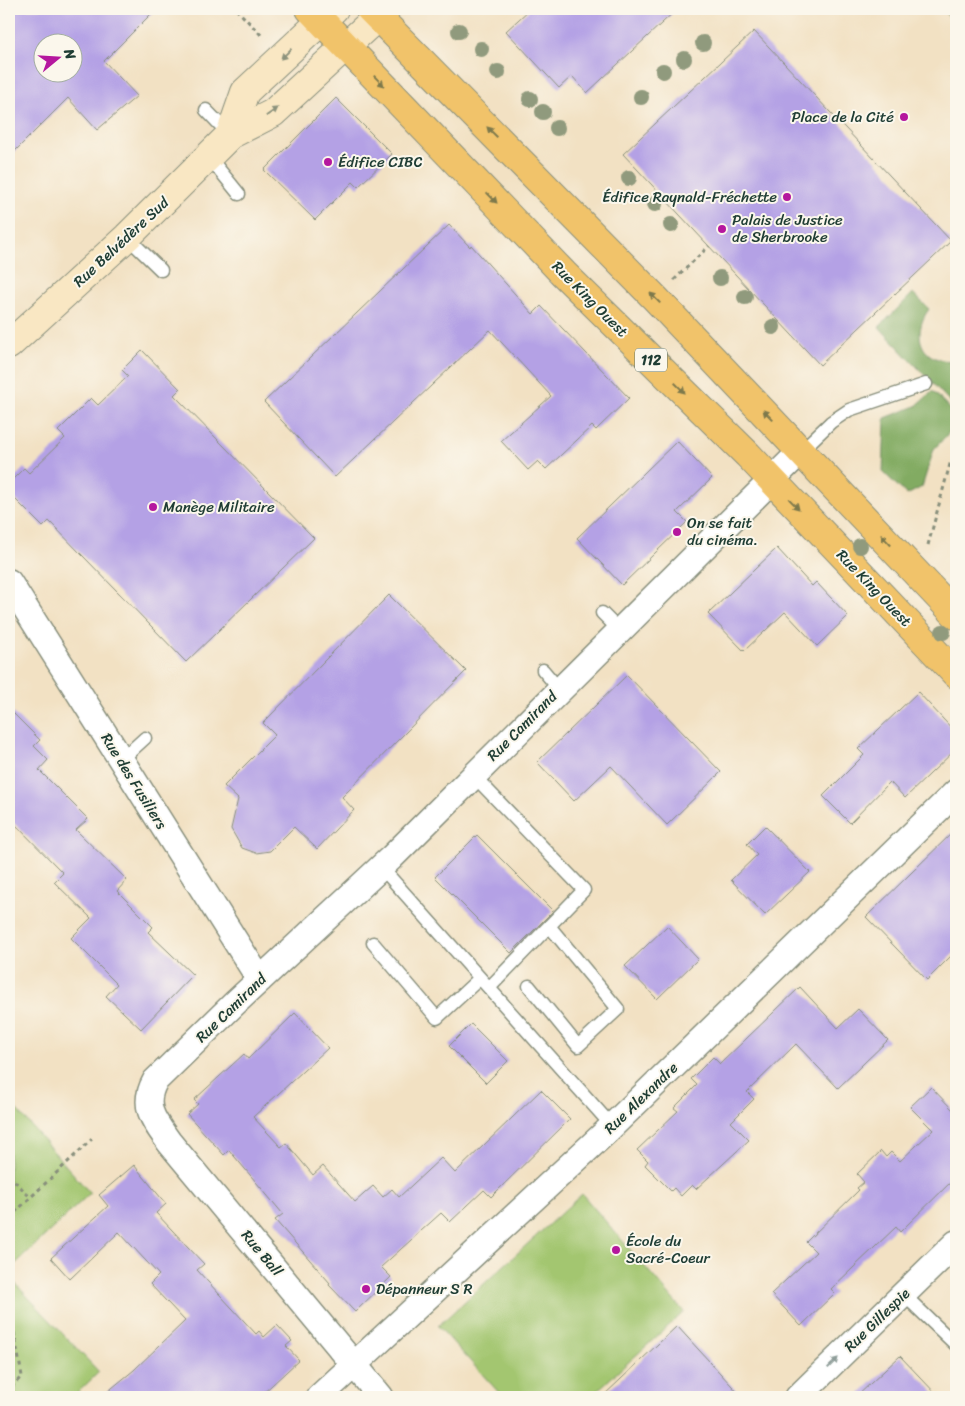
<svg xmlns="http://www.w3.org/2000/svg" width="965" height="1406" font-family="Sriracha,sans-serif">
	<rect width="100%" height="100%" fill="#fbf7ec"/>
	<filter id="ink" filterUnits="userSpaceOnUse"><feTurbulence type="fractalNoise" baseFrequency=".02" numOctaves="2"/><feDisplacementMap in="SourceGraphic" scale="10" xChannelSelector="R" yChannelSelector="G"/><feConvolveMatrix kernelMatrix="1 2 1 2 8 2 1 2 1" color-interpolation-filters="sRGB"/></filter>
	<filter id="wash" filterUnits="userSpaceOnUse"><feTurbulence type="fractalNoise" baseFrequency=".0096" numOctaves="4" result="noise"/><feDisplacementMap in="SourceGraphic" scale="20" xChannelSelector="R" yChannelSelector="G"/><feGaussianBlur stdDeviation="1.12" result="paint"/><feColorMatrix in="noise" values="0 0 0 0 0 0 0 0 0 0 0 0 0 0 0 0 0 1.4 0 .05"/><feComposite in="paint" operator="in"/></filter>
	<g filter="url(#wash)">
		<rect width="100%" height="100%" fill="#f2e1c3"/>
		<!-- green -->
		<path fill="#a3c66f" stroke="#618252" d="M9 1101 90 1193 9 1270Z
			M582 1194 684 1312 590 1397H503L438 1326Z
			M9 1277 99 1372 73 1397H9Z"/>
		<!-- forest -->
		<path fill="#82ab62" stroke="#50744b" d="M941 9H956V24Z
			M913 293 929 309C910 335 922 365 956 360V408L879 327Z
			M933 391 956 415V425L934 449 922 487 907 495 883 472 885 418 916 406Z"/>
		<g id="blocks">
			<!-- building -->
			<path fill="#b4a1e5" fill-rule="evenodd" d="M9 9H156L104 61 137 96 97 130 68 98 9 157ZM42 42H72V72H42Z
				M530 9H677L587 93 572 76 559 88 506 31Z
				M754 31 951 241 820 365 623 154Z
				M336 98 392 154 358 187 353 182 315 220 264 170Z
				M449 225 470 247 471 245 533 314 541 306 629 398 596 430 592 426 546 469 538 461 528 470 501 441 551 396 490 330 335 477 264 402Z
				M142 350 180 389 174 395 314 538 186 662 49 521 43 527 9 493V483L24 468 29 473 65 438 58 431 91 398 98 405 128 376 122 370Z
				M677 441 712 478 677 512 687 522 622 585 577 538Z
				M777 548 812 586 816 582 848 616 817 646 785 612 744 651 708 614Z
				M389 595 466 671 342 797 354 810 317 849 294 827 270 851 256 853 242 848 231 829 238 799 224 786 275 735 263 723Z
				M627 675 721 772 667 825 611 766 574 801 537 762Z
				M918 692 956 733V749L905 798 890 782 850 823 823 796 864 755 858 749Z
				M9 709 40 740 34 746 48 760 39 770 88 819 76 830 127 880 117 891 153 927 148 932 193 975 141 1029 106 996 117 984 71 938 91 918 54 882 63 873 9 818Z
				M765 826 810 872 765 915 731 880 757 855 747 844Z
				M956 829V951L927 980 866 917Z
				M477 835 553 911 511 953 435 877Z
				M667 926 698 959 657 999 625 966Z
				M800 987 838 1028 858 1009 888 1040 838 1088 796 1044 747 1092 754 1099 731 1122 749 1140 696 1189 692 1185 681 1196 674 1188 671 1191 645 1165 648 1161 637 1150 678 1111 674 1108 697 1085 691 1079 713 1057 720 1064Z
				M295 1013 328 1048 253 1117 281 1147 286 1143 313 1175 323 1166 355 1202 373 1186 383 1197 392 1189 399 1197 441 1158 455 1173 541 1090 570 1119 491 1197 484 1190 450 1222 441 1213 381 1267 391 1277 355 1312 329 1285 330 1283 275 1220 283 1214 229 1150 224 1155 187 1114 198 1104 194 1100 244 1054 248 1059Z
				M471 1024 508 1061 486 1083 449 1046Z
				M931 1087 953 1110 956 1107V1177L900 1232 896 1227 831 1289 835 1293 801 1326 771 1294 816 1252 806 1242 859 1190 857 1188 864 1182 857 1174 881 1151 886 1157 891 1152 900 1161 933 1130 910 1107Z
				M134 1165 166 1204 156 1213 204 1264 197 1270 256 1334 259 1331 264 1337 277 1325 292 1341 286 1346 299 1360 259 1397H101L134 1370 185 1321 150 1284 159 1275 119 1232 70 1279 51 1258 108 1206 99 1195Z
				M677 1326 742 1397H602Z
				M900 1356 939 1397H856Z"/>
		</g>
	</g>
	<g filter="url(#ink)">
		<use href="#blocks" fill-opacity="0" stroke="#888f7c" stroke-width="1"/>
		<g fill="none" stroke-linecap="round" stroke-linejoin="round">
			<defs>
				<path id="lane" d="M206 110 230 135
					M209 157 239 194
					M127 237 161 270
					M802 450 831 422 849 410 926 384
					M602 613 620 631
					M543 670 559 689
					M121 760 145 738
					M473 775 584 890 489 988
					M381 867 612 1126
					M373 943 437 1018 480 978
					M529 986 578 1046 618 1009 550 927
					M903 1294 956 1345"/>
				<path id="street" d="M9 582 260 980
					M319 1397 606 1132 956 792
					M381 1397 169 1142C154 1121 141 1106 155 1081L235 1003 392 857 802 450
					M798 1397 956 1243"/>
				<path id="secondary" d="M230 135 245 92 334 9
					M9 345 127 237 230 135 273 113 386 9"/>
				<path id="primary" d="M310 9 564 274 748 455 956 674
					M370 9 655 298 956 615"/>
			</defs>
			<!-- lane casing -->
			<use href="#lane" stroke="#888f7c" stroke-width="15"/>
			<!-- street casing -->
			<use href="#street" stroke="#888f7c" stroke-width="28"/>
			<!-- secondary casing -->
			<use href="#secondary" stroke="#888f7c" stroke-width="30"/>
			<!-- primary casing -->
			<use href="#primary" stroke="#888f7c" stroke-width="30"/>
			<!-- path -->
			<path stroke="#888f7c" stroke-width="3" stroke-dasharray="4 4" stroke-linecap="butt" d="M236 9 263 37
				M674 280 709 246
				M928 545 950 464 956 456
				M9 1175 30 1197
				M9 1218 92 1139
				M9 1326 14 1332 22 1376 9 1390"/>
			<!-- lane -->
			<use href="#lane" stroke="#fff" stroke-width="12"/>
			<!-- street -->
			<use href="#street" stroke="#fff" stroke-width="25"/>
			<!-- secondary -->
			<use href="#secondary" stroke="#f9e7c3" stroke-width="28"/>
			<!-- primary -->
			<use href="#primary" stroke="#f1c36a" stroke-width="28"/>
		</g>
		<!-- trees -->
		<g fill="#909a7d">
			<circle cx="459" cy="31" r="8"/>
			<circle cx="703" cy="43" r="8"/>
			<circle cx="481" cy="49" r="8"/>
			<circle cx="684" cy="59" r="8"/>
			<circle cx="663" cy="71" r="8"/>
			<circle cx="498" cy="72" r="8"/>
			<circle cx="641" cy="97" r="8"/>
			<circle cx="530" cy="99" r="8"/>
			<circle cx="543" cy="112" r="8"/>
			<circle cx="557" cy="128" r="8"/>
			<circle cx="629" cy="178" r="8"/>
			<circle cx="655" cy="204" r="8"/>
			<circle cx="671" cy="225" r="8"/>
			<circle cx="720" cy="278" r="8"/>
			<circle cx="745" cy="297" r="8"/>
			<circle cx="773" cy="327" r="8"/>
			<circle cx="860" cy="546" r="8"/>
			<circle cx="943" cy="632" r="8"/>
		</g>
		<!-- one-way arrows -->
		<defs><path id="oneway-solid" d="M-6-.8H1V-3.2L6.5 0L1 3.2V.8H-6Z" transform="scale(1.25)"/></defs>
		<g fill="#8c927c">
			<use href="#oneway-solid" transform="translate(286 54) rotate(136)"/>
			<use href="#oneway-solid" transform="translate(272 112) rotate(-35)"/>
		</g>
		<g fill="#7d794c">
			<use href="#oneway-solid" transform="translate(379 81) rotate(46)"/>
			<use href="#oneway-solid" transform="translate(492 132) rotate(-135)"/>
			<use href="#oneway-solid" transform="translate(492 198) rotate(46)"/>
			<use href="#oneway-solid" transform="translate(655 298) rotate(-134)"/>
			<use href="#oneway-solid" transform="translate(680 388) rotate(45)"/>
			<use href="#oneway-solid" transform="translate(768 415) rotate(-134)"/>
			<use href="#oneway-solid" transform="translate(794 504) rotate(46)"/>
			<use href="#oneway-solid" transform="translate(886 540) rotate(-133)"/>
		</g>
		<use fill="#8f9e9a" href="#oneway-solid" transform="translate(833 1363) rotate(-45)"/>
	</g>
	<!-- markers -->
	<g fill="#b5179e" stroke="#fbf7ec" stroke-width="2">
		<circle cx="904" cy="117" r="5"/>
		<circle cx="328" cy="162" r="5"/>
		<circle cx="787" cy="197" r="5"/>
		<circle cx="722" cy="229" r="5"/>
		<circle cx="153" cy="507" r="5"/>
		<circle cx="677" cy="532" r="5"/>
		<circle cx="616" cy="1250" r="5"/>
		<circle cx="366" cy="1289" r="5"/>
	</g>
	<g text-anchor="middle" stroke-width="4" stroke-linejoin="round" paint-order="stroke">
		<!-- shield labels -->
		<rect fill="#fbf7ec" stroke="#61756b" stroke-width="1" x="635" y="348.5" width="32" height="23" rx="4"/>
		<g font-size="14" font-weight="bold" fill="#1f3d34">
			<text x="651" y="365">112</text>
		</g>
		<!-- poi labels -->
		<g font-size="15" fill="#1f3d34" stroke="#fbf7ec" text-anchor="start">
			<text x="894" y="122" text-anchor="end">Place de la Cité</text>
			<text x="338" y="167">Édifice CIBC</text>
			<text x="777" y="202" text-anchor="end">Édifice Raynald-Fréchette</text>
			<text x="732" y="225">Palais de Justice<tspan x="732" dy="17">de Sherbrooke</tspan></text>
			<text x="163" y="512">Manège Militaire</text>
			<text x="687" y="528">On se fait<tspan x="687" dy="17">du cinéma.</tspan></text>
			<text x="626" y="1246">École du<tspan x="626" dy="17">Sacré-Coeur</tspan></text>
			<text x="376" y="1294">Dépanneur S R</text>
		</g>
		<!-- street labels -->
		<g font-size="15" fill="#1f3d34" stroke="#fbf7ec">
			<text transform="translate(121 242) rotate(-43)" y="5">Rue Belvédère Sud</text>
			<text transform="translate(590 299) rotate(45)" y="5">Rue King Ouest</text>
			<text transform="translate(874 588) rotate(46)" y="5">Rue King Ouest</text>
			<text transform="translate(522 726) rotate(-45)" y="5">Rue Camirand</text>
			<text transform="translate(134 781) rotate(58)" y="5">Rue des Fusiliers</text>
			<text transform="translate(231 1008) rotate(-44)" y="5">Rue Camirand</text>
			<text transform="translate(641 1098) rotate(-44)" y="5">Rue Alexandre</text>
			<text transform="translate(262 1253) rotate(50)" y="5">Rue Ball</text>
			<text transform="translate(877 1320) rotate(-44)" y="5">Rue Gillespie</text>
		</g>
	</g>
	<!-- margin -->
	<rect width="965" height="1406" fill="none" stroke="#fbf7ec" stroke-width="30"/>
	<!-- north arrow -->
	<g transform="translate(58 58) rotate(72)"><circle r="24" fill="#fbf7ec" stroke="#a3ada2"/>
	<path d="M0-4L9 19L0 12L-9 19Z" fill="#b5179e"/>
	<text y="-8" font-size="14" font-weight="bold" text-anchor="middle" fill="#1f3d34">N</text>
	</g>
</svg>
